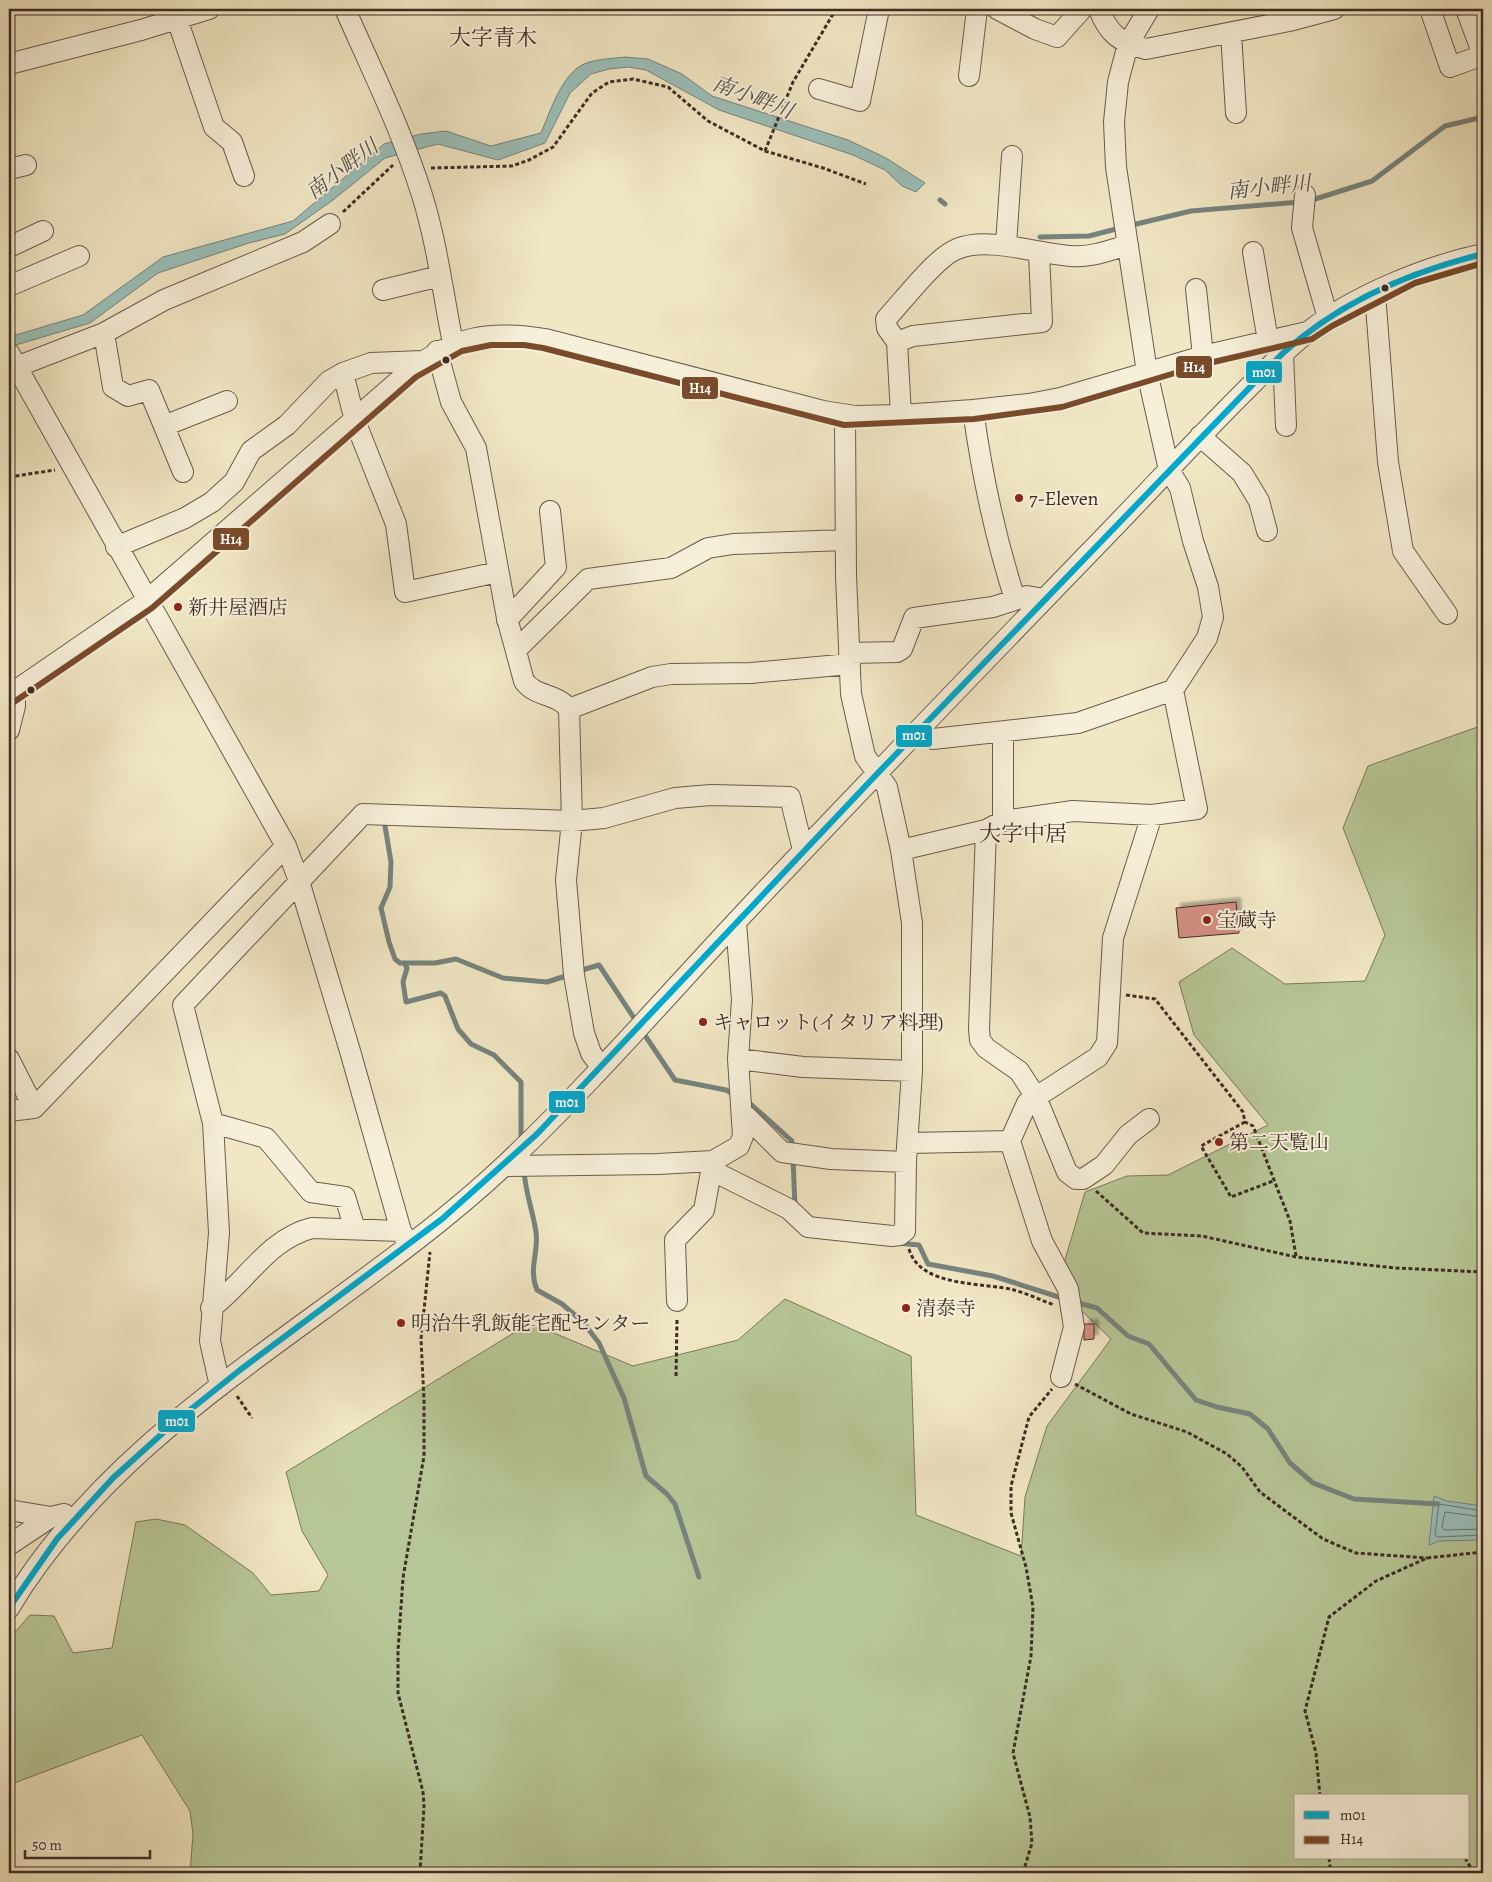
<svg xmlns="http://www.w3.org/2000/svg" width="1492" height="1882" font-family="Alegreya,'Noto Serif JP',serif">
	<defs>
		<filter id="shadow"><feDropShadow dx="4.5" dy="-4.5" stdDeviation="1" flood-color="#0004"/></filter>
	</defs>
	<rect width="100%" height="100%" fill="#f1e7c4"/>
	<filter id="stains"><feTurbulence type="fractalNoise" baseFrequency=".004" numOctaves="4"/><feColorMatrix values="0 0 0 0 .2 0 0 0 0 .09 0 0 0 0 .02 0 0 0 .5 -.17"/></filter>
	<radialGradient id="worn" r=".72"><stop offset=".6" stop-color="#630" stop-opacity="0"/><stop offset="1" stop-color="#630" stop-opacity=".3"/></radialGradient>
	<!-- green -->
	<path fill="#b7c696" stroke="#7a795e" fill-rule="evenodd" d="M1483 725V1873H190L193 1834 190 1811 142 1735 9 1785V1639L30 1615 54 1616 73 1653 112 1648 136 1522 156 1519 185 1525 253 1573 271 1595 319 1591 328 1575 302 1531 286 1472 530 1323 633 1366 738 1340 785 1299 911 1356 916 1515 1021 1556 1025 1497 1047 1426 1111 1339 1057 1287 1085 1192 1127 1176 1168 1175 1268 1125 1194 1035 1179 982 1232 948 1285 984 1365 981 1385 935 1343 828 1368 766ZM1296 1796H1468V1858H1296Z"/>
	<!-- water -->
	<path fill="#9bbfb9" stroke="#76847e" d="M625 57 648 59 682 74 712 96 848 140 886 158 925 183 916 192 902 186 885 170 853 155 719 110 646 70 628 67 609 69 591 74 570 93 545 143 498 160 438 144 385 158 333 200 285 234 249 243 158 273 90 323 9 347V337L83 315 163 257 293 221 384 144 421 134 446 131 491 146 541 133C549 114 559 83 576 69 587 59 610 59 625 57Z
		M1434 1496 1447 1501 1483 1506V1540L1439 1541 1429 1545Z"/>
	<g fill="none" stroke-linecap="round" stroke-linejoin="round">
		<!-- shore -->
		<path stroke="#6c766f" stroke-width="1" d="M1483 1511 1439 1504 1435 1534 1437 1537 1483 1535
			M1483 1517 1445 1512 1442 1527 1444 1530 1483 1529"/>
		<!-- stream -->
		<path stroke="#76847e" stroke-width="5" d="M940 200 945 204
			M1309 201 1372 181 1445 126 1483 117
			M1128 226 1191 211 1300 202
			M1040 237 1089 236 1120 228
			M385 826 391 862 390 887 381 908 389 942 395 959 400 963H435L456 959 503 978 547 982 569 975
			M404 963 407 968 403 982 406 1002 441 993 445 996 458 1029 471 1044 494 1055 521 1082V1142
			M579 971 599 965 638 1024
			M642 1031 675 1080 726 1090 735 1095
			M745 1099 792 1141V1150
			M793 1158 795 1207
			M524 1170C525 1192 533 1211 536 1232 539 1253 528 1268 537 1290L562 1304 582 1321 599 1343 624 1398 646 1476 667 1494 675 1504 699 1577
			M897 1243 919 1245 928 1264 993 1276 1065 1299
			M1075 1302 1097 1308 1128 1336 1149 1344 1196 1400 1217 1407 1250 1414 1268 1429 1290 1463 1313 1483 1354 1499 1438 1504"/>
	</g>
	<!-- building -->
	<path fill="#d48f84" stroke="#3e2c25" filter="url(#shadow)" d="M1236 902 1239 933 1179 938 1176 908Z
		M1084 1324H1094V1339L1084 1340Z"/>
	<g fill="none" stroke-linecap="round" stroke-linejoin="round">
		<defs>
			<path id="minor" d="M345 9C372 70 402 131 422 195 437 243 443 294 453 343
				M997 9 1035 29 1057 37 1082 9
				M1099 9C1108 34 1121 43 1146 49L1289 21 1334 9
				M1430 9 1450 67 1483 55
				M1466 9 1483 55
				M177 19 214 127 232 142 244 176
				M1231 33 1236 113
				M9 64 141 30 209 9
				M969 76 977 9
				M819 89 860 101 879 9
				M9 169 26 165
				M1305 195 1302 228 1328 318
				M1006 245 1012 156
				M9 247 43 231
				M1253 252 1268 341
				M9 286 79 256
				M1196 289 1203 356
				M383 290 440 276
				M1375 293 1388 462 1403 551 1447 614
				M104 333 113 387 128 396 149 390 183 472
				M897 342 913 336 1042 322 1039 253
				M437 351 451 402 476 448 507 618 524 681C535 697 557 693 569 709L572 821 566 880 574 975 584 1033 591 1053 601 1067
				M9 353 286 846 299 881 350 1051 401 1231 409 1245
				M1283 354 1286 426
				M16 367 104 333 164 300 303 242 330 224
				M343 373 355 421 396 524 405 592 498 572
				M973 410C982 475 995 537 1015 599
				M901 415 897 342 887 328 886 319C903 301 936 257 957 249 988 236 1038 254 1071 256 1090 258 1110 250 1128 245
				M164 426 227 401
				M1200 436 1242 473 1259 501 1267 531
				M116 547 185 518 212 502 234 482 251 451 287 425 329 381 343 373 371 363 423 361
				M507 620 556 567 550 511
				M516 650 588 579 671 568 708 548 733 544 845 540
				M849 653 897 652 902 649 914 618 993 607 1027 596 1044 599
				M9 695 146 601 411 370C457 336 489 330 545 339L823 411 855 416 901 415 973 410 1029 404 1060 398 1203 356 1307 332
				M569 709 652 677 671 674 751 673 850 664
				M9 730 15 706V691
				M918 733 933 739 1078 723 1173 690
				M1003 821V733
				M986 830 979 1029 980 1040 986 1048 1019 1071 1036 1097 1067 1172 1076 1179H1083L1104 1165 1128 1135 1149 1119
				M901 850 986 830 1003 821 1073 811 1152 815 1197 809 1173 690 1207 638 1213 617 1208 587 1193 541 1180 488 1169 470 1147 372 1116 167 1114 122 1118 82 1128 44 1149 9
				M9 1059 34 1108
				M738 1059 803 1067 912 1071
				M9 1111 34 1108 286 846
				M742 1112 782 1152 831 1159 906 1162
				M213 1123 266 1138 311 1192 345 1197 355 1229
				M1010 1141 1027 1103 1098 1057 1107 1043 1113 938 1152 815
				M908 1143 1010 1141 1042 1241 1068 1289 1074 1327 1061 1377
				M504 1166 658 1164 713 1161
				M711 1170 789 1209 808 1227 892 1236 900 1235 905 1231 906 1162 912 1071V923L901 850 887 787 865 756 851 694 846 575 845 416
				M677 1301 675 1240 704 1210 713 1161 739 1146 743 1136 738 1059 742 1000 736 922
				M211 1308C246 1282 268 1239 312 1228L401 1231
				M220 1386 210 1341 219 1233 213 1123 183 1005 363 814 572 821 604 818 675 798 711 795 790 797 803 850
				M9 1510 51 1517
				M9 1545 51 1517 64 1514 74 1520
				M9 1608C126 1413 344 1316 505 1165 591 1084 669 993 750 907 861 789 974 672 1087 555 1139 502 1189 447 1242 394 1263 373 1284 351 1308 332 1353 296 1427 266 1483 254"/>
		</defs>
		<!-- minor casing -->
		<use href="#minor" stroke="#6b5b4d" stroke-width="22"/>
		<!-- path -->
		<path stroke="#3e2c25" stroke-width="3" stroke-dasharray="4 2.5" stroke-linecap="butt" d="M765 151 793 82 836 9
			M431 168 512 166 529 160 553 147 592 93 609 82 633 79 668 87 708 121 765 151 823 168 866 184
			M343 212 393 165
			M9 477 55 470
			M1126 995 1155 999 1243 1112 1245 1122 1253 1126 1290 1221 1296 1256
			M1245 1122 1201 1146 1231 1197 1273 1181
			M1096 1191 1143 1233 1202 1236 1296 1257 1395 1268 1483 1272
			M909 1249C920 1288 984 1282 1014 1290 1028 1294 1041 1300 1054 1305
			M676 1376 677 1319
			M1075 1384 1131 1414 1187 1432 1227 1454 1242 1467 1260 1492 1323 1539 1356 1553 1427 1558
			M237 1396 252 1418
			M1320 1796 1316 1753 1305 1711 1329 1617 1376 1581 1427 1558 1483 1552
			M1329 1858 1331 1873
			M1465 1858 1474 1873
			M420 1873 424 1806 423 1792 398 1693V1651L403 1578 424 1456V1400L421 1339 430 1252
			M1023 1873 1032 1843 1030 1817 1013 1753 1031 1656 1033 1607 1026 1567 1011 1513V1486L1029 1417 1052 1389"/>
		<!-- minor -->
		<use href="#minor" stroke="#f6efd9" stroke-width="20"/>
		<defs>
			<path id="bus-1" d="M9 1608 57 1539 113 1478 175 1422 240 1370 442 1219 537 1134 876 775 1282 354C1339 302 1409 272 1483 254"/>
			<path id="bus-2" d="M14 702 152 608 416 377 462 351 491 345H524L543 348 844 425 974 419 1062 407 1205 364 1312 339 1332 326 1415 283 1483 263"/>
		</defs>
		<!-- bus-1 casing -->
		<use href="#bus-1" stroke="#f6efd9" stroke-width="10"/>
		<!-- bus-2 casing -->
		<use href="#bus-2" stroke="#f6efd9" stroke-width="10"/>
		<!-- bus-1 -->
		<use href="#bus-1" stroke="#00a9ce" stroke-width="6"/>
		<!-- bus-2 -->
		<use href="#bus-2" stroke="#7a4b2a" stroke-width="6"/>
	</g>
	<!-- markers -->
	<g fill="#3e2c25" stroke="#f6efd9" stroke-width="2">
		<circle cx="1385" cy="288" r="4.5"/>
		<circle cx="446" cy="360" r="4.5"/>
		<circle cx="31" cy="690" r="4.5"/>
	</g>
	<g fill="#8f2418" stroke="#f6efd9" stroke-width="2">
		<circle cx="1019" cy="498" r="5"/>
		<circle cx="178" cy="607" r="5"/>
		<circle cx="1207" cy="920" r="5"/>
		<circle cx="703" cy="1022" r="5"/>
		<circle cx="1219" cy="1142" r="5"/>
		<circle cx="906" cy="1308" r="5"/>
		<circle cx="401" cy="1323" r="5"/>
	</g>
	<g text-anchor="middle" stroke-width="4" stroke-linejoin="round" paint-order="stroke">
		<!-- poi labels -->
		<g font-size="20" fill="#3e2c25" stroke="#f6efd9" text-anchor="start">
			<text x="1029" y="505">7-Eleven</text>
			<text x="188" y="614">新井屋酒店</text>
			<text x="1217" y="927">宝蔵寺</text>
			<text x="713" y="1029">キャロット(イタリア料理)</text>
			<text x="1229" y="1149">第二天覧山</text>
			<text x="916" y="1315">清泰寺</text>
			<text x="411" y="1330">明治牛乳飯能宅配センター</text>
		</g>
		<!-- water labels -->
		<g font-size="21" font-style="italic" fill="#55514a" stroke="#f6efd9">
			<text transform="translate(753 97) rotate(21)" y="7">南小畔川</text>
			<text transform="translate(342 169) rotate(-37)" y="7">南小畔川</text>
			<text transform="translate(1269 187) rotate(-6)" y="7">南小畔川</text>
		</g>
		<!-- quarter labels -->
		<g font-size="22" fill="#3e2c25" stroke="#f6efd9">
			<text x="493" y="45">大字青木</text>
			<text x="1023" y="841">大字中居</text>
		</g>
	</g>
	<g stroke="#f6efd9" stroke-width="2">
		<rect x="1175" y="355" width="38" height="24" rx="5" fill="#7a4b2a"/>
		<rect x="1245" y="360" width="38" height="24" rx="5" fill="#00a9ce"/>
		<rect x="681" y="376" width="38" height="24" rx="5" fill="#7a4b2a"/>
		<rect x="212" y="527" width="38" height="24" rx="5" fill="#7a4b2a"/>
		<rect x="895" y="724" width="38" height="24" rx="5" fill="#00a9ce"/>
		<rect x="548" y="1090" width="38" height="24" rx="5" fill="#00a9ce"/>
		<rect x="157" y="1409" width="39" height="24" rx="5" fill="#00a9ce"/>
	</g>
	<g font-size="14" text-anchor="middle" font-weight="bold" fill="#fff">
		<text x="1194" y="372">H14</text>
		<text x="1264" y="377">m01</text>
		<text x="700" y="393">H14</text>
		<text x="231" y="544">H14</text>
		<text x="914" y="740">m01</text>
		<text x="567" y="1107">m01</text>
		<text x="177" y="1426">m01</text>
	</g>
	<!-- margin -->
	<rect width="1492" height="1882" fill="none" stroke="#f1e7c4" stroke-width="30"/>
	<rect x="10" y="10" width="1472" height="1862" fill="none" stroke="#3e2c25" stroke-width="2.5"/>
	<rect x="15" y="15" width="1462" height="1852" fill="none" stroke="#3e2c25"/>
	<!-- legend -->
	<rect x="1294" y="1794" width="175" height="65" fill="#f6efd9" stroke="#aca191"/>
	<rect x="1304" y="1811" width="25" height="8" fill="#00a9ce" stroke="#aca191"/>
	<text x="1340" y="1820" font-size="15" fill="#3e2c25">m01</text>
	<rect x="1304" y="1836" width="25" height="8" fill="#7a4b2a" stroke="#aca191"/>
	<text x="1340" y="1844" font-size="15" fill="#3e2c25">H14</text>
	<!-- scale -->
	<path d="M25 1850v8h125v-8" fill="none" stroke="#3e2c25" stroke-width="2.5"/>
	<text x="32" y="1850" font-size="15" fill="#3e2c25" stroke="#f6efd9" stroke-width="4" paint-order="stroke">50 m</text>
	<rect width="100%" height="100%" filter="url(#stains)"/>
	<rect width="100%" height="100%" fill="url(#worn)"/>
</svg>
